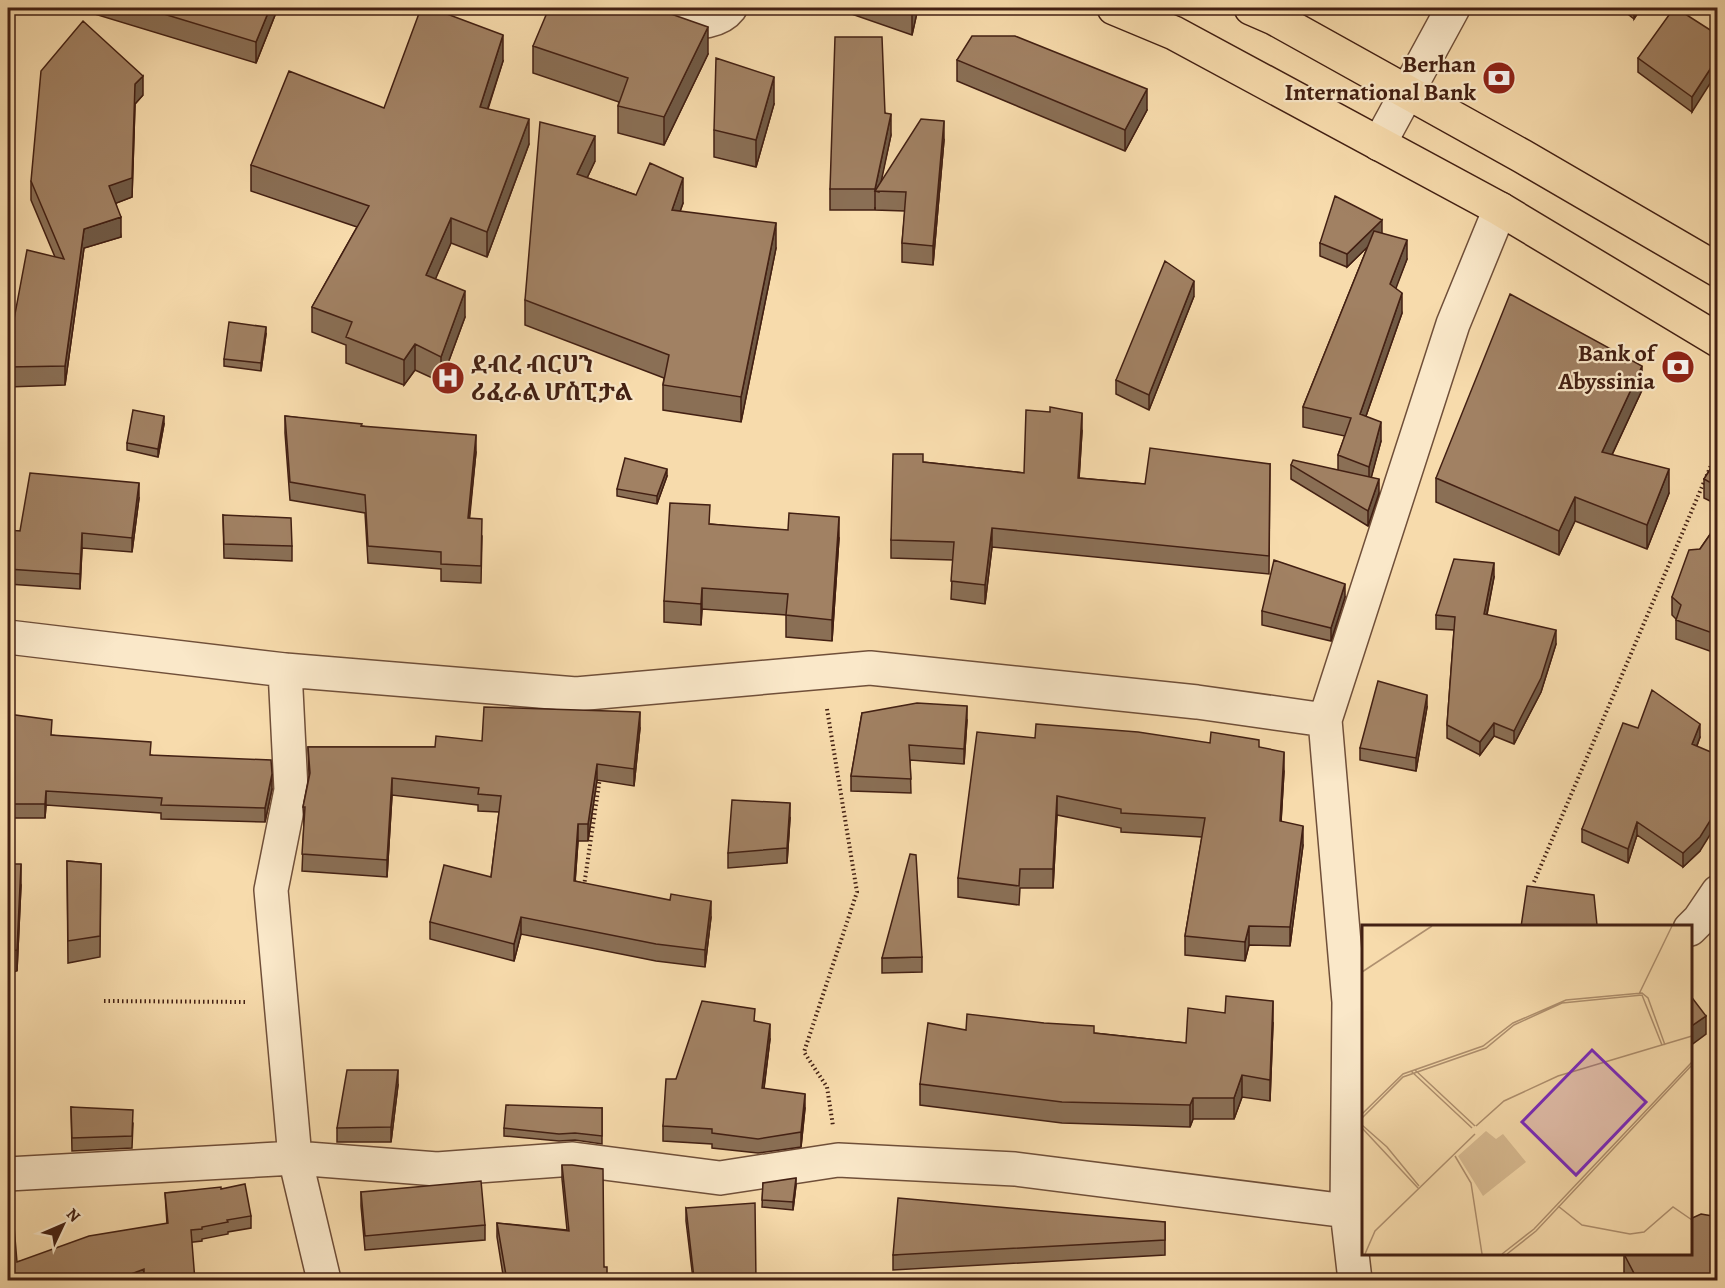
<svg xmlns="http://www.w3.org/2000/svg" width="1725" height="1288" font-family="Alegreya,'Noto Serif Ethiopic',serif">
	<rect width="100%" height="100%" fill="#f7dbac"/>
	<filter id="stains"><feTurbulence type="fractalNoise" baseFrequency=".00333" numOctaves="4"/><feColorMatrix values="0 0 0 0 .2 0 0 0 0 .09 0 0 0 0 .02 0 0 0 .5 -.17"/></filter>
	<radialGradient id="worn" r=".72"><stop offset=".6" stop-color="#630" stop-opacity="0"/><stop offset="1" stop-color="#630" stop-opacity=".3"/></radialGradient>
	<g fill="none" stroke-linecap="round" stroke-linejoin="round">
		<defs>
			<path id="minor" d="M666 8C670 11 676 17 682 19 697 25 720 21 730 8
				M1379 144 1453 8
				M8 637 285 670 291 790 271 890 295 1158 324 1280
				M285 670 576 694 870 668 1197 702 1325 720
				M1690 929 1699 920 1718 892
				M8 1174 295 1158 437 1169 573 1159 720 1178 838 1160 1015 1169 1347 1211
				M1355 1280 1347 1211 1349 1002 1325 720 1453 324 1500 209"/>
			<path id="highway" d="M1114 8 1174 33 1500 209 1718 340
				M1251 8 1274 18 1522 156 1718 270"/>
		</defs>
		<!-- minor casing -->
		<use href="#minor" stroke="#704f39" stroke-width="36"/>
		<!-- highway casing -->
		<use href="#highway" stroke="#432013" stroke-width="36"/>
		<!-- path -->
		<path stroke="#432013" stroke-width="4" stroke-dasharray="1.5 3" stroke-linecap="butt" d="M827 709 857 892 804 1052 827 1087 833 1126
			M1534 882 1718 449
			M584 886 600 777
			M104 1001 245 1002"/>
		<!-- minor -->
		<use href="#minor" stroke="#fae8c9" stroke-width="33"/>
		<!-- highway -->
		<use href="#highway" stroke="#f7dbac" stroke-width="33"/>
	</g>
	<!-- wall -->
	<path fill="#8a6f55" stroke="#432013" stroke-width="1.5" d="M78 8H277V10L256 63 78 9Z
		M837 8H918L912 35 837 9Z
		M1620 8H1641L1634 19Z
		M1718 35 1692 112 1638 72V58Z
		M533 46 708 54 664 145 618 133V106L619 102 533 73Z
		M957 60 1147 110 1125 151 957 81Z
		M503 61 488 109 529 144 487 257 451 243 435 279 465 317 441 382 415 370 404 385 346 363V345L312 332V307L357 227 251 191V165L384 108Z
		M143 95 135 104 132 197 116 203 121 237 84 248 65 385 8 387V351L55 257 31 200V181Z
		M774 104 756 167 714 157V130Z
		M885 113 891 135 880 184 944 140 933 265 902 262V243L905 211 875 210V207V210H830V189Z
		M595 161 587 178 636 195 683 203 680 211 776 248 741 422 663 410V385L664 378 525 325V300Z
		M1381 233 1407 259 1395 289 1402 313 1366 416 1381 441 1371 477 1379 493 1368 526 1291 479V465L1338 470V455L1345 436 1303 427V407L1368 246 1347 267 1320 256V243L1382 233Z
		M1194 296 1149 410 1116 394V380Z
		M266 334 261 371 224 366V359Z
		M1642 390 1612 455 1669 493 1647 549 1575 521 1559 555 1436 502V478Z
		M285 416 362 426 476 452 469 518 482 536 481 583 441 581V569L368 563 365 513 290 500 285 433Z
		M164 424 158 457 127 450V443Z
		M1082 431 1079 478 1145 484 1270 464 1269 574 992 547 985 604 951 599 953 560 891 558V540L923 462 1024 473Z
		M1718 457V505L1704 498V479Z
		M667 476 657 504 617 496V489Z
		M139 498 132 552 82 548 80 589 8 584V530L20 531Z
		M223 515 292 546V561L224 558Z
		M1718 523V654L1676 639V619L1672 615V597L1700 549Z
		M710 524 839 538 832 641 786 637V615L702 609 701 625 664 622V601Z
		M1494 577 1487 615 1556 644 1541 692 1514 744 1494 736 1480 755 1447 738V725L1454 630 1436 629V615Z
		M1345 597 1331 641 1262 625V611Z
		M1427 707 1416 771 1360 760V748Z
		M862 713 967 720 964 764 910 760 911 793 851 791V776Z
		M8 714 52 735 151 755 272 789 265 822 161 819V813L46 805 45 818H8Z
		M640 728 634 786 597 780 588 841H578L575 881 711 917 705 967 656 961 521 934 514 961 430 939V922L491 877 499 812 478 811V805L392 795 387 877 302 871 304 823 303 807 309 776 308 747H435L482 741Z
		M1638 728 1700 737 1697 746 1700 851 1683 867 1637 835 1628 863 1582 842V829Z
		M1035 738 1210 743 1259 747 1284 771 1281 821 1303 845 1290 946 1249 945 1245 961 1185 955V936L1202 837 1121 832V828L1057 815 1053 888H1020L1019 905 958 897V878Z
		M790 818 787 863 728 868V853Z
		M67 861 101 864 100 957 68 963Z
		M8 864 21 885 17 971 8 973Z
		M922 957V972L882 973V958Z
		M755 1021 770 1039 764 1089 805 1108 801 1147 758 1153 712 1148V1144L663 1141V1126L676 1079Z
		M1273 1023 1270 1101 1242 1097 1234 1119H1193L1190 1127 1062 1123 920 1105V1084L966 1030 1094 1033 1186 1043Z
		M8 1063 12 1078 9 1149H8Z
		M398 1085 391 1142H337V1128Z
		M71 1107 133 1123 132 1148 72 1151Z
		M602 1108V1144L575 1140 559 1141 504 1136V1128Z
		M562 1165 604 1267 607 1281H504L497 1237V1223L567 1230 562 1179Z
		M763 1183 796 1185 793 1210 762 1207Z
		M221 1189 251 1216V1228L228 1232V1234L202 1239V1241L17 1262 167 1224 165 1193Z
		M361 1192 485 1225V1240L365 1250 361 1206Z
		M686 1208 756 1281 693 1279 686 1221Z
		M1165 1222V1255L893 1270V1255Z
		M1624 1254 1718 1281H1628L1624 1273Z"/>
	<!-- shaded-wall -->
	<path fill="#715a45" stroke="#432013" stroke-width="1.5" d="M270 8H277V10L256 63V42Z
		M913 8H918L912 35V14Z
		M1634 8H1641L1634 19Z
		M708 27V54L664 145V117Z
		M503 35V61L480 132V107Z
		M1718 57V71L1692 112V97Z
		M143 76V95L135 104 132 197 109 206V186L135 84Z
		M774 77V104L756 167V140Z
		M1147 89V110L1125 151V130Z
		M891 114V135L879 192 875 191V210V189Z
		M529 119V144L487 257V232Z
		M944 121V140L933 265V246Z
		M595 136V161L577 199V174Z
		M683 178V203L672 235V210Z
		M121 217V237L84 248 65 385V366L84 229Z
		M451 218V243L426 301V275Z
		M1382 220V233L1347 267V254Z
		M776 223V248L741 422V397Z
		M1407 240V259L1390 304V284Z
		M1194 281V296L1149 410V395Z
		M465 291V317L441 382V357Z
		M1402 293V313L1360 433V414Z
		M266 327V334L261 371V363Z
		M415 344V370L404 385V360Z
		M1642 366V390L1602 476V452Z
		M1082 413V431L1078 496V478Z
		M164 416V424L158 457V449Z
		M1381 422V441L1369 486V467Z
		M476 435V452L468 535V518Z
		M667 469V476L657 504V496Z
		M1669 469V493L1647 549V525Z
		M1379 479V493L1368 526V511Z
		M139 483V498L132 552V538Z
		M1575 497V521L1559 555V531Z
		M839 517V538L832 641V620Z
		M992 528V547L985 604V585Z
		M82 533V548L80 589V574Z
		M1494 563V577L1484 628V614Z
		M1345 584V597L1331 641V628Z
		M702 588V609L701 625V604Z
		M1556 630V644L1541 692 1514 744V731Z
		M1427 695V707L1416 771V758Z
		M967 706V720L964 764V749Z
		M640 712V728L634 786V769Z
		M1494 723V736L1480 755V742Z
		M1700 724V737L1692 758V744Z
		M1284 752V771L1280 840V821Z
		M597 764V780L588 841V824Z
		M272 774V789L265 822V808Z
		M392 778V795L387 877V860Z
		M46 791V805L45 818V804Z
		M1057 796V815L1053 888V869Z
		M790 803V818L787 863V848Z
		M1718 808V822L1700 851 1683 867V853Z
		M1637 822V835L1628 863V849Z
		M578 824V841L574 898V881Z
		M1303 826V845L1290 946V927Z
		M21 864V885L17 971V950Z
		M711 901V917L705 967V950Z
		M521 917V934L514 961V944Z
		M1249 926V945L1245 961V942Z
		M1273 1001V1023L1270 1101V1080Z
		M1706 1016V1034L1690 1046V1027Z
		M770 1024V1039L762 1103V1088Z
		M12 1063V1078L9 1149V1134Z
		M398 1070V1085L391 1142V1127Z
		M1242 1075V1097L1234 1119V1098Z
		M805 1094V1108L801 1147V1132Z
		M1193 1098V1119L1190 1127V1105Z
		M796 1178V1185L793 1210V1202Z
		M144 1269V1281H113Z"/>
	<!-- building -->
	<path fill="#a18163" stroke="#432013" stroke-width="1.5" d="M144 8H270L256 42Z
		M421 8H431L503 35 480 107 529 119 487 232 451 218 426 275 465 291 441 357 415 344 404 360 346 337 352 322 312 307 369 206 251 165 289 71 384 108Z
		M549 8H654L708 27 664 117 618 106 628 78 533 46Z
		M894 8H913L912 14Z
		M1674 8H1676L1718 35V57L1692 97 1638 58Z
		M83 21 143 76 135 84 132 178 109 186 121 217 84 229 65 366 8 367V351L27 250 64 259 31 181 41 71Z
		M972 36H1015L1147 89 1125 130 957 60Z
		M835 37H882L885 113 891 114 875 189H830Z
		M716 58 774 77 756 140 714 130Z
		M921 119 944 121 933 246 902 243 906 192 875 191Z
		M540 122 595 136 577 174 636 195 650 163 683 178 672 210 776 223 741 397 663 385 669 355 525 300Z
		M1335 196 1382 220 1347 254 1320 243Z
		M1374 231 1407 240 1390 284 1402 293 1360 414 1381 422 1369 467 1338 455 1351 418 1303 407Z
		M1165 261 1194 281 1149 395 1116 380Z
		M1510 294 1642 366 1602 452 1669 469 1647 525 1575 497 1559 531 1436 478Z
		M229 322 266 327 261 363 224 359Z
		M1050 407 1082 413 1078 478 1145 484 1150 448 1270 464 1269 556 992 528 985 585 951 581 954 542 891 540 893 454H923V462L1024 473 1026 410 1050 412Z
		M133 410 164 416 158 449 127 443Z
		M285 416 362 424 361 426 476 435 468 518 482 519 481 566 441 564V552L368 546 365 495 290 482Z
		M1718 457V487L1704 479Z
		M625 458 667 469 657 496 617 489Z
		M1293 460 1379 479 1368 511 1291 465Z
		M30 473 139 483 132 538 82 533 80 574 8 569V530L20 531Z
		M670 503 710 505 709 524 788 530 789 513 839 517 832 620 786 615 788 594 702 588 701 604 664 601Z
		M223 515 291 518 292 546 224 544Z
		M1718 523V635L1676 620 1681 605 1672 597 1689 550 1700 549Z
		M1454 559 1494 563 1484 614 1556 630 1541 678 1514 731 1494 723 1480 742 1447 725 1455 617 1436 615Z
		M1274 560 1345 584 1331 628 1262 611Z
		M1378 681 1427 695 1416 758 1360 748Z
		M1652 690 1700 724 1692 744 1718 755V808L1700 837 1683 853 1637 822 1628 849 1582 829 1623 723 1638 728Z
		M917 703 967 706 964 749 909 745 911 779 851 776 862 713Z
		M484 707 640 712 634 769 597 764 588 824H578L574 881 670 900 671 894 711 901 705 950 656 944 521 917 514 944 430 922 444 865 491 877 501 796 478 794 479 788 392 778 387 860 302 854 305 807H303L310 773 308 747H435L436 736 482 741Z
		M8 714 52 720 51 735 151 742 150 755 271 760 272 774 265 808 161 805 162 798 46 791 45 804H8Z
		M1036 724 1138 732 1210 743 1211 732 1259 740V747L1284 752 1280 821 1303 826 1290 927 1249 926 1245 942 1185 936 1205 818 1121 813V809L1057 796 1053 869H1020L1019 886 958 878 977 732 1035 738Z
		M732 800 790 803 787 848 728 853Z
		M910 854 916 855 922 957 882 958Z
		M67 861 101 864 100 936 68 941Z
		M8 864H21L17 950 8 952Z
		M1527 886 1594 895 1597 925 1603 927H1521Z
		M1690 995 1706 1016 1690 1027Z
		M1226 996 1273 1001 1270 1080 1242 1075 1234 1098H1193L1190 1105 1062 1102 920 1084 928 1023 966 1030 967 1014 1044 1023 1094 1026V1033L1186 1043 1188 1008 1225 1013Z
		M702 1001 755 1009 754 1021 770 1024 762 1088 805 1094 801 1132 758 1139 712 1133V1129L663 1126 666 1079H676Z
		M8 1063H12L9 1134H8Z
		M347 1070H398L391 1127 337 1128Z
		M506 1105 602 1108V1136L575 1133 559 1134 504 1128Z
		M71 1107 133 1110 132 1136 72 1138Z
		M562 1165H572L603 1169 604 1267H607V1281H507L497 1223 569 1231Z
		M796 1178 793 1202 762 1200 763 1183Z
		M481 1181 485 1225 365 1236 361 1192Z
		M245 1184 251 1216 227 1220 228 1222 202 1227V1229L191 1230 195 1281H144V1269L113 1281H8V1203L12 1202 17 1262 89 1236 168 1223 165 1193 221 1187V1189Z
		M898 1198 1165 1222V1240L893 1255Z
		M755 1203 756 1281H630L694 1278 686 1208Z
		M1701 1214 1718 1217V1281H1638L1624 1254H1690V1219Z"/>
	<!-- icons -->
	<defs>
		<symbol id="bank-disc" viewBox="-11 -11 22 22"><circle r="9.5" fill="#8f2418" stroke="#fae8c9"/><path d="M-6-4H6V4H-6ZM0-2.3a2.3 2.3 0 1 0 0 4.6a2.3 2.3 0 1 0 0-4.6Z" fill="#fff"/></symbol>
		<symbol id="hospital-disc" viewBox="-11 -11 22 22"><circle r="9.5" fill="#8f2418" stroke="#fae8c9"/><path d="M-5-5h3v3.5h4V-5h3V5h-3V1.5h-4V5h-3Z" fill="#fff"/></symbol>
	</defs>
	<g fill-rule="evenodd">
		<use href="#bank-disc" x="1480" y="59" width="38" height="38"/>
		<use href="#bank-disc" x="1659" y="348" width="38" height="38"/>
		<use href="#hospital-disc" x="429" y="359" width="38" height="38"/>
	</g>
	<g text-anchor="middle" stroke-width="4.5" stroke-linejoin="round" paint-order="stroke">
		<!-- poi labels -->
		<g font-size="24" font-weight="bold" fill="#432013" stroke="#fae8c9" text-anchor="end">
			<text x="1476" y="72">Berhan<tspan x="1476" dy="28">International Bank</tspan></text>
			<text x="1655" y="361">Bank of<tspan x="1655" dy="28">Abyssinia</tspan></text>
			<text x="471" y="372" text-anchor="start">ደብረ ብርሀን<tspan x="471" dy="28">ሪፈራል ሆስፒታል</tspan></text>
		</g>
	</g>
	<!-- overview -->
	<g transform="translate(1362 925)">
		<rect width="330" height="330" fill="#f7dbac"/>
		<path d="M124 206 134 214 141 209 164 237 121 271 96 231Z" fill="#d8bb92"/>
		<path fill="none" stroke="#af906f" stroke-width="1.5" d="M0 47 70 1M277 69 310 1M53 145 113 201M49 146 110 203M0 189 41 149 121 121 151 98 204 75 280 68 286 73 303 120M0 193 41 152 124 123 152 100 200 78 280 70 300 120M0 200 25 222 57 261M114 201 142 176 196 151 330 111M0 203 56 263M93 231 109 258 120 329M196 281 220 300 268 309 282 307 311 282 330 295M3 329 13 306 113 209M140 329 172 304 330 137M145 329 174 306 330 140"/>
		<path fill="#7b2cbf" fill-opacity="0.15" stroke="#7b2cbf" stroke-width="3" d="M230 125 284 177 214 250 160 197Z"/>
		<rect width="330" height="330" fill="none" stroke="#432013" stroke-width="3"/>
	</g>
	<!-- margin -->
	<rect width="1725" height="1288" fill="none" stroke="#f7dbac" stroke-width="30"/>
	<rect x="9" y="9" width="1707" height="1270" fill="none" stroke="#432013" stroke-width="3"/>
	<rect x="15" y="15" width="1695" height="1258" fill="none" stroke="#432013" stroke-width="1.5"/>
	<!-- north arrow -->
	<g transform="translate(63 1225) rotate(46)" stroke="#fae8c9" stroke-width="4.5" paint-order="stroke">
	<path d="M0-4.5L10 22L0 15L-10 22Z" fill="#432013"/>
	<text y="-9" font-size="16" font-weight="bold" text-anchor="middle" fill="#432013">N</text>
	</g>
	<rect width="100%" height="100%" filter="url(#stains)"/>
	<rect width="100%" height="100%" fill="url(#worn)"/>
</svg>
